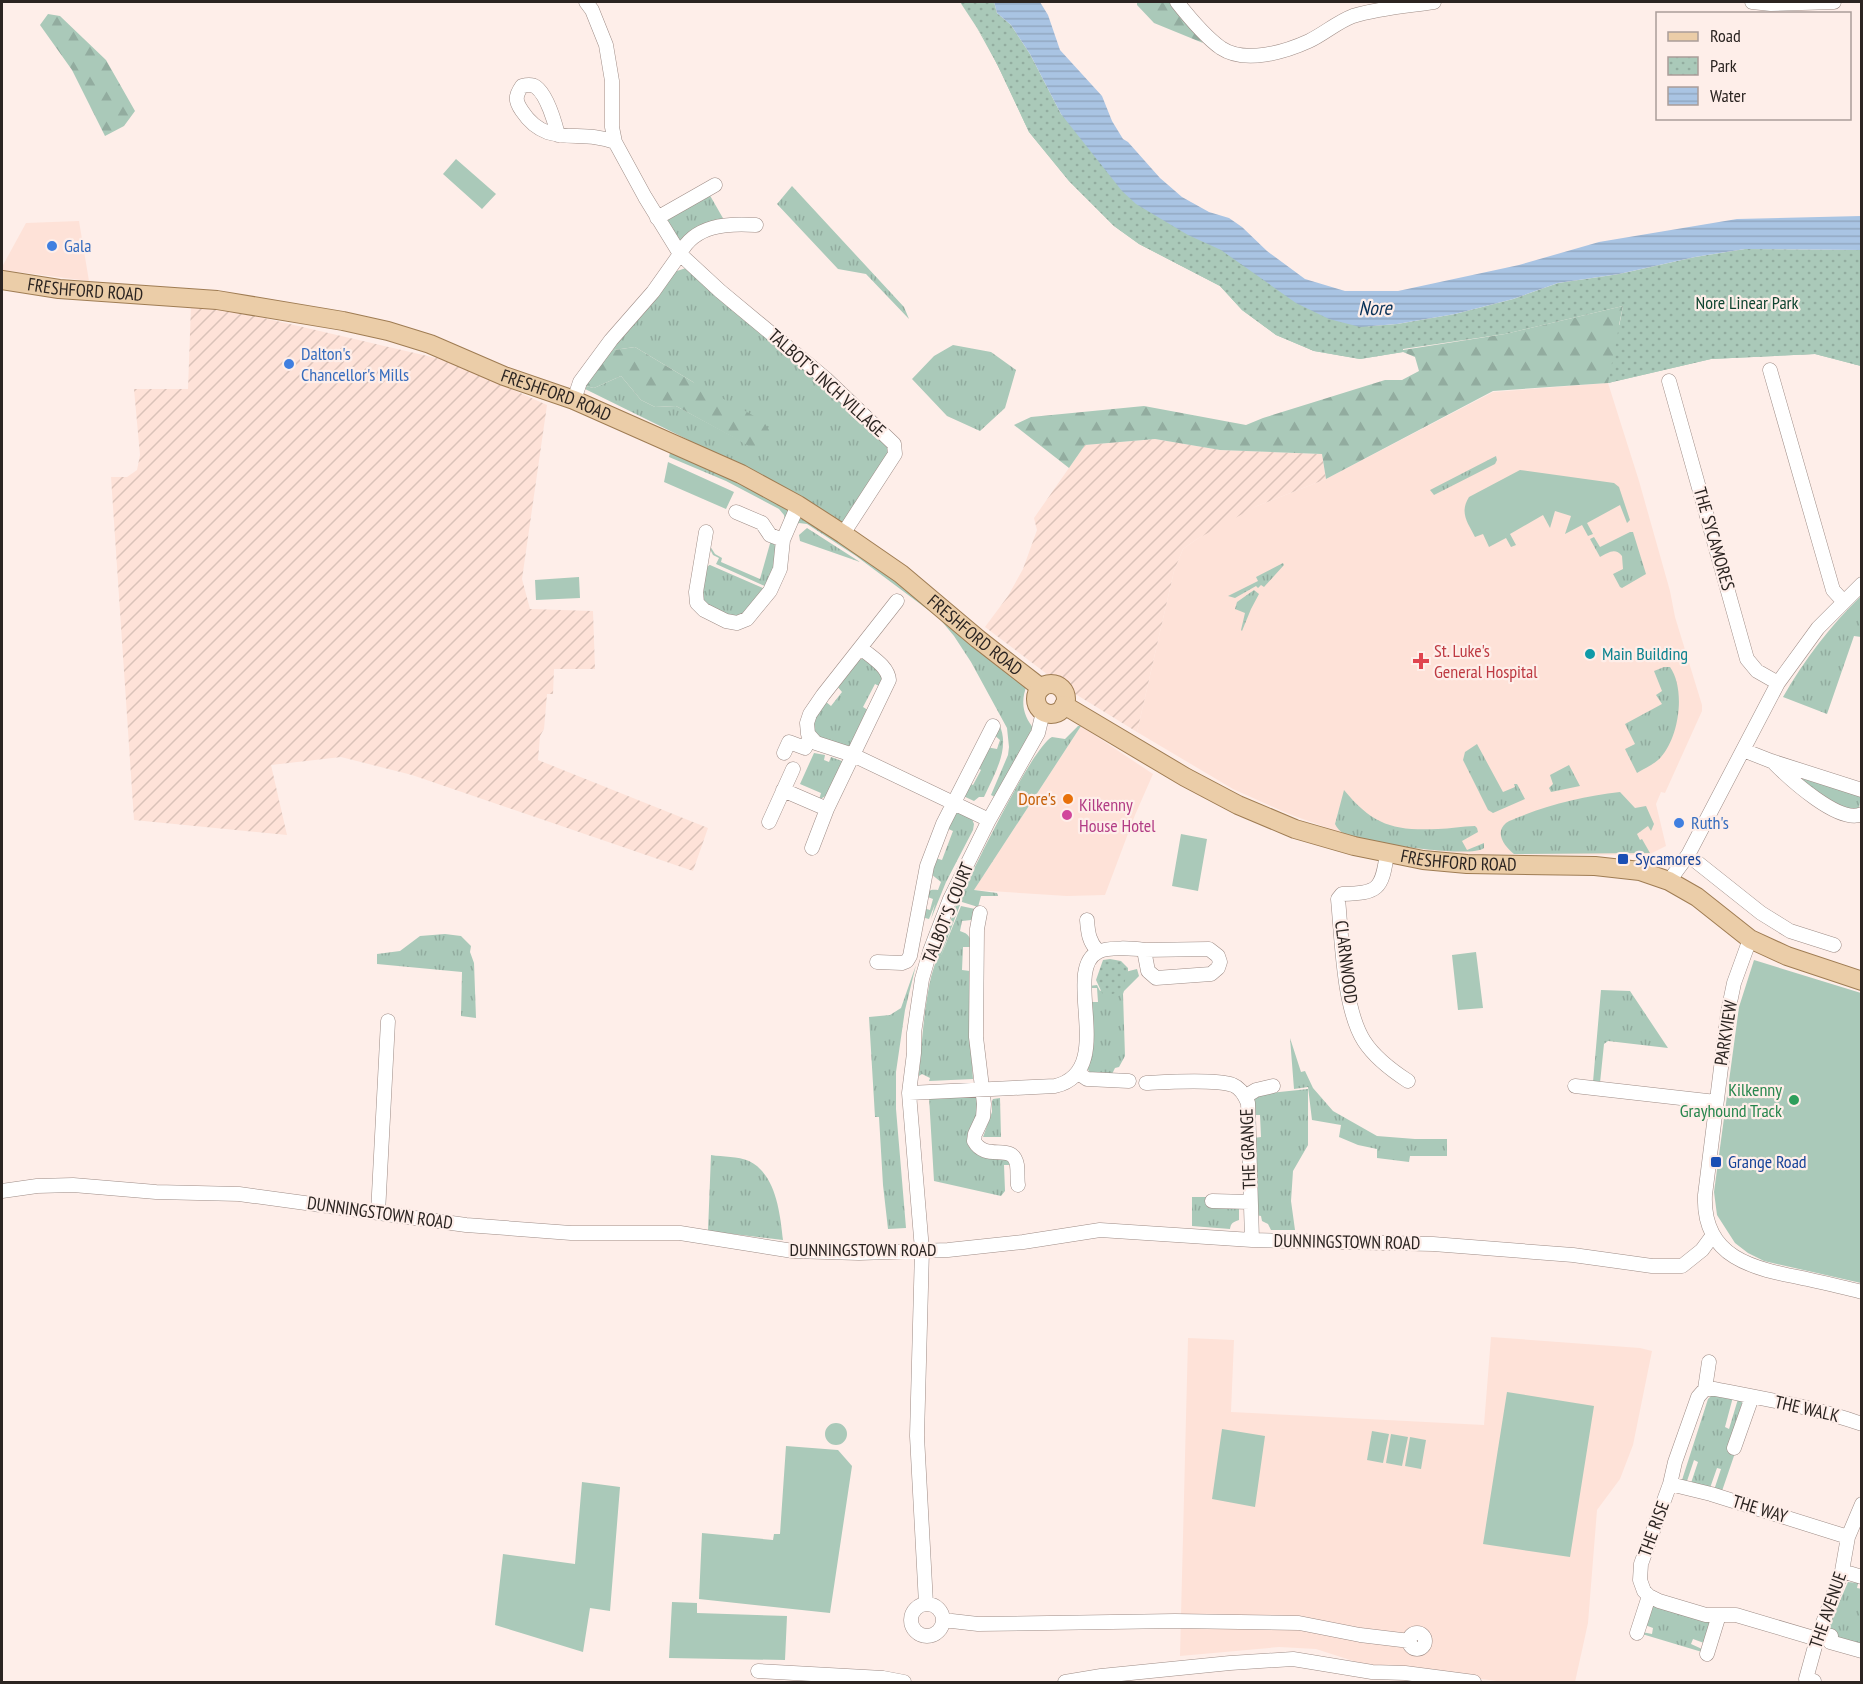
<svg xmlns="http://www.w3.org/2000/svg" width="1863" height="1684" font-family="'PT Sans Narrow',sans-serif">
	<defs>
		<pattern id="industrial-furrows" width="10" height="10" patternUnits="userSpaceOnUse" patternTransform="scale(1.5)"><rect width="10" height="10" fill="#fee2d8"/><path d="M-1 1l2-2M0 10L10 0M9 11l2-2" fill="none" stroke="#dac2b9"/></pattern>
		<pattern id="grass-tufts" width="24" height="20" patternUnits="userSpaceOnUse" patternTransform="scale(1.5)"><rect width="24" height="20" fill="#aac9b9"/><path d="M3 7l-1-3M5 7V3M7 7l1-3M15 17l-1-3M17 17v-4M19 17l1-3" fill="none" stroke="#92ac9f"/></pattern>
		<pattern id="forest-firs" width="22" height="20" patternUnits="userSpaceOnUse" patternTransform="scale(1.5)"><rect width="22" height="20" fill="#aac9b9"/><path d="M5 1l3.5 6h-7zM16 11l3.5 6h-7z" fill="#92ac9f"/></pattern>
		<pattern id="park-dots" width="8" height="8" patternUnits="userSpaceOnUse" patternTransform="scale(1.5)"><rect width="8" height="8" fill="#aac9b9"/><path d="M2 2h.1M6 6h.1" fill="none" stroke="#92ac9f" stroke-width="1.8" stroke-linecap="round"/></pattern>
		<pattern id="water-rules" width="6" height="5" patternUnits="userSpaceOnUse" patternTransform="scale(1.5)"><rect width="6" height="5" fill="#a9c4e3"/><path d="M0 2.5h6" fill="none" stroke="#92a8c2"/></pattern>
	</defs>
	<rect width="100%" height="100%" fill="#feeee9"/>
	<!-- built -->
	<path fill="#fee2d8" d="M79 221 89 281 2 270V267L26 223Z
		M1608 383 1639 481 1670 591 1675 617 1702 705V711L1665 793 1661 792 1656 804 1666 846 1650 854 1639 855 1464 854 1403 847 1344 834 1289 814 1233 789 1137 732 1174 571 1183 549 1197 539 1234 517 1257 506 1326 479 1493 392Z
		M1081 726 1153 774 1135 815 1105 895 1067 896 974 890Z
		M1491 1337 1640 1348 1652 1351 1633 1445 1620 1479 1597 1510 1588 1623 1575 1682H1504L1407 1669 1372 1667 1316 1649 1279 1647 1180 1656 1188 1338 1234 1340 1231 1412 1484 1425Z"/>
	<!-- industrial -->
	<path fill="url(#industrial-furrows)" d="M191 306 225 309 449 361 547 405 522 579 530 609 593 611 595 669H554L553 694H547L544 729 540 736 538 760 708 828 693 871 412 775 341 757 271 765 287 835 134 820 111 477H127L137 470 140 455 134 389H188Z
		M1155 439 1220 450 1322 454 1326 479 1257 506 1197 539 1183 549 1174 571 1137 732 1064 687 985 627 1008 596 1023 569 1037 530 1034 518 1085 445Z"/>
	<!-- grass -->
	<path fill="url(#grass-tufts)" d="M792 186 904 307 909 319 866 274 838 269 777 204Z
		M708 192 724 220 681 245 663 219Z
		M686 268 763 335 766 334C768 336 769 339 771 342 777 351 811 372 821 379V383L825 388 830 387 866 421 890 450 841 526 794 492 583 388 585 386 594 388 621 376 641 400 655 407 676 406 758 450H766L693 382 635 347 607 351 674 272Z
		M953 345 991 352 1016 370 1005 408 980 431 947 416 912 379 934 356Z
		M671 448 787 507 788 512 785 521 784 515 779 509 726 481 669 457Z
		M1496 456 1497 460 1495 464 1434 495 1430 490Z
		M802 518 864 554 1027 685C1020 702 1023 716 1035 730L995 797 991 795 1008 755 1009 747 1007 728 971 662 954 636 939 618 856 556 807 524 799 523 795 526 798 520Z
		M807 528 860 562 800 541 799 535Z
		M1630 532H1633L1646 574 1622 588 1620 587 1613 574 1623 569 1622 556C1615 547 1608 553 1600 557L1590 539 1594 537 1600 547Z
		M771 540 776 547 775 568 767 587 716 564 719 558 713 555 709 547 710 546 715 554 722 558 721 562 760 579Z
		M1283 563 1284 565 1264 587 1261 585 1258 588 1256 586 1235 598 1228 596 1258 581 1256 577Z
		M710 565 765 589 741 617 731 618 702 601 706 567Z
		M1254 590 1259 594 1251 609 1242 631 1241 630 1245 613 1235 609 1237 602Z
		M1861 596V637L1854 636 1827 714 1783 697C1804 660 1831 625 1861 596Z
		M863 658 883 673 881 687 875 684 863 707 871 712 850 747 818 738 812 731V723L825 701 831 706 842 692 837 686 858 661Z
		M1664 667H1670C1686 690 1679 737 1661 757 1655 764 1645 768 1637 773L1625 749 1635 744 1625 724 1662 704 1656 695 1662 691 1654 671Z
		M999 724C1011 748 994 775 984 797H979L974 801 961 795 966 782 973 785 981 770 975 766 986 747 997 749 1000 740 993 734Z
		M1078 726H1081L974 890 997 893 998 896H981L978 907 962 902 959 900C972 873 1032 747 1052 737L1065 739Z
		M1477 744 1503 792 1515 787 1514 784H1517L1525 799 1493 813 1488 810 1463 760 1465 752Z
		M814 753 825 755 824 760 829 762 831 757 842 761V765L827 795 819 800 821 793 800 784Z
		M1569 765 1580 786 1551 792 1549 788 1553 784 1550 775Z
		M1791 771 1861 795 1859 809 1852 813 1808 787Z
		M1344 790C1373 825 1393 831 1438 829 1450 829 1462 826 1475 826L1477 828 1478 832 1462 841 1467 850 1484 843V848C1470 859 1363 842 1345 834 1340 832 1337 828 1335 824Z
		M1620 792 1635 808 1646 806 1654 824 1651 831 1648 826 1637 834 1640 840 1642 839 1650 853 1514 854C1505 847 1494 833 1506 823 1510 820 1515 819 1519 817 1550 804 1586 796 1620 792Z
		M955 811 972 819 974 824 973 830 946 882 931 919 935 904 929 919 921 917 923 908 930 910 933 899 925 896C928 890 931 889 938 890L941 882 931 874 935 858 942 860 953 831 946 828Z
		M957 903 960 905 940 958 961 906 975 909 974 917 971 920 962 921 960 931C969 934 971 937 971 947H963L962 970 970 971V1033L973 1079 929 1081 930 1078 922 1074 919 1076V1073C922 1041 924 1008 931 977 938 952 948 928 957 903Z
		M445 934 461 936 471 946 470 952 474 963 476 1018 461 1016 462 972 377 964V954L400 951 420 936Z
		M916 965 905 1010 896 1072V1109L906 1228 888 1229 883 1185 879 1117H875L869 1017 890 1015 901 1008Z
		M1137 969 1139 976 1124 991 1123 994 1125 1056 1119 1067 1115 1068 1111 1076 1091 1074 1087 1068 1090 1002H1098L1097 988H1089V986L1097 985 1100 991 1125 972Z
		M1601 990 1630 991 1668 1048 1608 1041 1604 1044 1600 1083 1593 1082Z
		M1290 1038 1301 1072 1305 1071 1313 1088 1333 1111 1377 1136 1415 1139H1447V1156H1410L1409 1162 1377 1158V1149L1358 1145 1339 1137 1341 1125 1312 1120 1308 1087 1294 1089Z
		M1308 1089V1145L1293 1171 1291 1201 1295 1230H1271L1268 1224 1262 1221 1261 1216 1255 1215 1253 1138 1261 1137 1260 1115H1253C1253 1105 1252 1100 1260 1094Z
		M975 1096C984 1107 973 1127 970 1139L1003 1156 1012 1165H1004L1005 1191 1001 1196 934 1181 929 1097Z
		M1000 1098 1001 1137H983L992 1112V1101L993 1099Z
		M711 1155C723 1157 738 1156 749 1161 776 1174 780 1213 783 1240L708 1231Z
		M1192 1197H1206L1207 1206 1239 1208V1220C1233 1222 1231 1223 1230 1229L1192 1226Z
		M1712 1395 1733 1397 1725 1427 1729 1429 1738 1399 1743 1400 1728 1450 1735 1453 1722 1491 1714 1490 1721 1469 1717 1468 1710 1488 1691 1483 1698 1462 1694 1460 1687 1481 1682 1480 1708 1399Z
		M1848 1582 1858 1583 1857 1588 1862 1589V1640L1860 1646 1838 1639V1634L1827 1631Z
		M1652 1602 1711 1622 1704 1643 1693 1639 1691 1644 1702 1649V1652L1642 1634V1632L1652 1634 1653 1628 1645 1625Z"/>
	<!-- forest -->
	<path fill="url(#forest-firs)" d="M1137 2H1171L1203 43 1154 23 1137 5Z
		M48 14 60 16 106 60 135 111 124 126 105 136 72 70 40 25Z
		M976 26 1018 91 1403 350 1505 334 1623 306 1619 325 1862 327 1861 366 1815 354 1711 359 1608 383 1493 391 1326 479 1322 454 1220 450 1155 439 1085 445 1069 468 1014 425 1031 417 1144 406 1246 425 1263 418 1385 380H1402L1419 371 1415 357 1403 352 1360 359 1314 351 1276 335 1242 310 1220 286 1139 244 1114 226 1069 181 1029 132 998 66Z
		M635 347 693 382 763 421C771 432 774 437 766 450L758 451 676 406 655 407 641 400 621 376 594 388 585 386 607 351Z"/>
	<!-- park -->
	<path fill="url(#park-dots)" d="M960 2H994L997 13 1011 25 1030 54 1061 114 1188 235 1221 250 1245 268 1360 327 1397 324 1455 314 1513 299 1558 283 1619 274 1695 257 1745 249 1861 250V366L1815 354 1711 359 1608 383 1623 306 1505 334 1403 349V352L1360 359 1314 351 1276 335 1242 310 1220 286 1139 244 1114 226 1069 181 1029 132 998 66 983 37Z
		M1110 959 1121 961 1128 968V971C1122 989 1124 994 1103 995L1096 980 1103 960Z"/>
	<!-- garden -->
	<path fill="#aac9b9" d="M456 159 496 194 482 209 443 174Z
		M668 462 734 492 726 509 664 482Z
		M1520 470 1614 483 1619 487 1630 520 1627 523 1620 505 1587 523 1593 534 1588 536 1582 525 1565 534 1571 516 1555 511 1550 528 1543 515 1510 534 1516 545 1511 547 1506 538 1489 547 1483 534 1475 537C1468 523 1459 513 1469 497Z
		M579 577 580 598 536 600 535 580Z
		M1181 834 1207 839 1198 891 1172 886Z
		M1476 952 1483 1008 1458 1010 1452 955Z
		M1754 960 1861 993V1283L1764 1261 1748 1253 1735 1243 1717 1215 1714 1192 1739 1007Z
		M1507 1392 1594 1406 1570 1557 1483 1544Z
		M825 1434a11 11 0 1 1 22 0a11 11 0 1 1-22 0Z
		M1222 1429 1265 1436 1255 1507 1212 1499Z
		M1372 1431 1389 1434 1383 1463 1367 1460Z
		M1391 1434 1408 1437 1402 1466 1386 1463Z
		M1410 1437 1426 1440 1421 1469 1405 1466Z
		M786 1446 838 1450 852 1466 830 1613 699 1599 702 1533 773 1540 774 1534H780Z
		M582 1482 620 1487 610 1611 590 1608 583 1652 495 1625 503 1554 575 1564Z
		M672 1602 697 1603V1613L787 1616 785 1660 669 1658Z"/>
	<!-- water -->
	<path fill="url(#water-rules)" d="M994 2H1040L1048 15 1060 50 1102 96 1112 121 1123 139 1128 142 1160 178 1182 197 1209 212 1229 218 1242 227 1267 251 1305 279 1345 291H1398L1519 265 1599 242 1737 219 1861 216V250L1745 249 1695 257 1619 274 1558 283 1513 299 1455 314 1397 324 1360 327 1329 319 1296 303 1221 250 1188 235 1136 204 1122 191 1061 114 1030 54 1011 25 997 13Z"/>
	<g fill="none" stroke-linecap="round" stroke-linejoin="round">
		<defs>
			<path id="minor" d="M586 2 592 10 606 45 612 81V127L615 142 645 197 680 254C694 225 727 223 756 225
				M1177 2C1188 16 1207 38 1221 48 1245 64 1285 52 1309 41 1324 34 1337 22 1353 16 1379 8 1407 6 1434 2
				M1752 2 1771 4 1834 2
				M558 135C555 123 547 95 536 87 532 84 526 85 522 86 515 96 515 101 522 111 547 149 579 128 615 142
				M657 218 715 185
				M1770 370 1833 590 1843 601
				M1669 381 1747 659 1757 671 1778 683
				M574 400 580 382 611 340 653 292 680 254 720 291 826 379 894 444 895 454 843 534
				M736 512 762 523 770 535 783 540
				M706 532 696 592 697 603 704 610 726 621 737 623 747 619 770 591 780 569 783 540 798 505
				M897 601 823 695 810 714 807 723 808 734 816 743 853 755 989 820
				M1743 750 1771 761 1862 790
				M784 753 789 742 805 748 810 737
				M1775 764C1790 779 1840 825 1862 814
				M783 790 827 809
				M769 822 793 769
				M812 848 827 809 889 680C888 666 871 657 861 648
				M1387 853C1382 890 1378 893 1342 894L1338 899C1342 939 1343 1008 1364 1041 1375 1058 1391 1070 1408 1081
				M1688 855 1761 913 1790 931 1834 945
				M1669 881 1688 855 1778 683 1818 628 1862 584
				M980 913 977 929 976 1037 984 1104 983 1117 975 1134 974 1141C986 1163 1013 1141 1017 1165 1018 1172 1017 1179 1018 1185
				M1087 920C1088 933 1089 942 1098 951
				M1750 939 1734 983 1728 1012 1705 1195C1702 1260 1757 1269 1807 1279 1825 1283 1843 1287 1862 1292
				M877 962 902 963 907 961 910 956 927 866 943 824 993 726
				M1078 1073 1087 1079 1129 1081
				M1146 1083C1167 1082 1215 1079 1233 1085 1241 1088 1245 1096 1248 1103L1252 1240
				M1575 1086 1716 1102
				M909 1093 1055 1086C1118 1072 1061 970 1098 952 1107 947 1133 948 1144 950L1148 971 1156 978 1211 974 1218 968 1220 962 1218 956 1209 949 1144 950
				M1246 1096 1256 1090 1273 1086
				M2 1191 37 1186 73 1185 156 1192 239 1194 466 1225 571 1233H680L793 1251 859 1253 948 1250 1023 1242 1100 1230 1252 1240 1433 1244 1573 1255 1652 1266H1682L1702 1250 1713 1235
				M1212 1201 1250 1202
				M378 1213 388 1021
				M1709 1362 1705 1389 1698 1397 1675 1462 1670 1484 1641 1564 1640 1580 1644 1591 1649 1596 1659 1601 1706 1615H1736L1817 1639
				M1705 1389H1715C1765 1399 1814 1407 1862 1424
				M1734 1448 1752 1397
				M1670 1484 1711 1494 1848 1537
				M1842 1571 1862 1577
				M926 1604 917 1436 922 1250 909 1093 914 1053V1033L922 979 930 951 950 899 989 820 1038 733 1043 712
				M911 1620a16 16 0 1 1 32 0a16 16 0 1 1-32 0Z
				M943 1620 978 1624 1175 1621 1299 1623 1360 1635 1410 1641
				M1637 1633 1649 1596
				M1409 1641a8 8 0 1 1 16 0a8 8 0 1 1-16 0Z
				M1831 1636 1830 1642 1862 1651
				M1707 1654 1719 1615
				M758 1671 883 1678 904 1682
				M1814 1681 1806 1679 1817 1639 1842 1571 1848 1537 1862 1504
				M1065 1682 1101 1676 1230 1663 1293 1659 1372 1672 1405 1673 1474 1682"/>
			<g id="major">
				<path id="s1" d="M2 280 59 289 217 300 343 321 388 331 430 344 504 376 574 400 741 474 798 505 843 534 901 574 978 639 1041 688"/>
				<circle cx="1051" cy="699" r="15"/>
				<path id="s2" d="M1064 705 1185 777 1238 805 1295 829 1354 846 1423 860 1467 864 1595 866 1640 871 1669 881 1697 897 1750 939 1787 956 1862 981"/>
			</g>
		</defs>
		<!-- minor casing -->
		<use href="#minor" stroke="#9e8c86" stroke-width="15"/>
		<!-- major casing -->
		<use href="#major" stroke="#9f7c53" stroke-width="20"/>
		<!-- minor -->
		<use href="#minor" stroke="#fff" stroke-width="14"/>
		<!-- major -->
		<use href="#major" stroke="#ebcda8" stroke-width="18"/>
	</g>
	<!-- markers -->
	<g fill="#3f7fe0" stroke="#feeee9" stroke-width="2">
		<circle cx="52" cy="246" r="6"/>
		<circle cx="289" cy="364" r="6"/>
		<circle cx="1679" cy="823" r="6"/>
	</g>
	<circle fill="#0f9aa8" stroke="#feeee9" stroke-width="2" cx="1590" cy="654" r="6"/>
	<path fill="#e0444e" stroke="#feeee9" stroke-width="2" d="M1418 652h6v6h6v6h-6v6h-6v-6h-6v-6h6z"/>
	<circle fill="#e8710a" stroke="#feeee9" stroke-width="2" cx="1068" cy="799" r="6"/>
	<circle fill="#d1479c" stroke="#feeee9" stroke-width="2" cx="1067" cy="815" r="6"/>
	<g fill="#1a4fb4" stroke="#feeee9" stroke-width="2">
		<rect x="1617" y="853" width="12" height="12" rx="3"/>
		<rect x="1710" y="1156" width="12" height="12" rx="3"/>
	</g>
	<circle fill="#2e9e5b" stroke="#feeee9" stroke-width="2" cx="1794" cy="1100" r="6"/>
	<g text-anchor="middle" stroke-width="4.5" stroke-linejoin="round" paint-order="stroke">
		<!-- shop labels -->
		<g font-size="18" fill="#366cbe" stroke="#feeee9" text-anchor="start">
			<text x="64" y="252">Gala</text>
			<text x="301" y="360">Dalton's<tspan x="301" dy="21">Chancellor's Mills</tspan></text>
			<text x="1691" y="829">Ruth's</text>
		</g>
		<!-- street labels -->
		<g font-size="18" fill="#2b2421" stroke="#feeee9">
			<text dy="6" stroke="none"><textPath href="#s1" startOffset="84">FRESHFORD ROAD</textPath></text>
			<text transform="translate(827 383) rotate(42)" y="6">TALBOT'S INCH VILLAGE</text>
			<text dy="6" stroke="none"><textPath href="#s1" startOffset="570">FRESHFORD ROAD</textPath></text>
			<text transform="translate(1714 539) rotate(74)" y="6">THE SYCAMORES</text>
			<text dy="6" stroke="none"><textPath href="#s1" startOffset="1056">FRESHFORD ROAD</textPath></text>
			<text dy="6" stroke="none"><textPath href="#s2" startOffset="430">FRESHFORD ROAD</textPath></text>
			<text transform="translate(948 913) rotate(-68)" y="6">TALBOT'S COURT</text>
			<text transform="translate(1346 962) rotate(83)" y="6">CLARNWOOD</text>
			<text transform="translate(1726 1033) rotate(-81)" y="6">PARKVIEW</text>
			<text transform="translate(1248 1149) rotate(-92)" y="6">THE GRANGE</text>
			<text transform="translate(380 1213) rotate(8)" y="6">DUNNINGSTOWN ROAD</text>
			<text transform="translate(1347 1242) rotate(1)" y="6">DUNNINGSTOWN ROAD</text>
			<text x="863" y="1256">DUNNINGSTOWN ROAD</text>
			<text transform="translate(1807 1409) rotate(13)" y="6">THE WALK</text>
			<text transform="translate(1760 1509) rotate(17)" y="6">THE WAY</text>
			<text transform="translate(1654 1529) rotate(-70)" y="6">THE RISE</text>
			<text transform="translate(1828 1610) rotate(-71)" y="6">THE AVENUE</text>
		</g>
		<!-- park labels -->
		<g font-size="18" fill="#0f4430" stroke="#feeee9">
			<text x="1747" y="309">Nore Linear Park</text>
		</g>
		<!-- health labels -->
		<g font-size="18" fill="#be3a42" stroke="#feeee9" text-anchor="start">
			<text x="1434" y="657">St. Luke's<tspan x="1434" dy="21">General Hospital</tspan></text>
		</g>
		<!-- culture labels -->
		<g font-size="18" fill="#0d838f" stroke="#feeee9" text-anchor="start">
			<text x="1602" y="660">Main Building</text>
		</g>
		<!-- food labels -->
		<g font-size="18" fill="#c56008" stroke="#feeee9" text-anchor="end">
			<text x="1056" y="805">Dore's</text>
		</g>
		<!-- hotel labels -->
		<g font-size="18" fill="#b23c85" stroke="#feeee9" text-anchor="start">
			<text x="1079" y="811">Kilkenny<tspan x="1079" dy="21">House Hotel</tspan></text>
		</g>
		<!-- transit labels -->
		<g font-size="18" fill="#164399" stroke="#feeee9" text-anchor="start">
			<text x="1635" y="865">Sycamores</text>
			<text x="1728" y="1168">Grange Road</text>
		</g>
		<!-- leisure labels -->
		<g font-size="18" fill="#27864d" stroke="#feeee9" text-anchor="end">
			<text x="1782" y="1096">Kilkenny<tspan x="1782" dy="21">Grayhound Track</tspan></text>
		</g>
		<!-- water labels -->
		<g font-size="20" font-style="italic" fill="#083158" stroke="#feeee9">
			<text transform="translate(1375 308) rotate(-1)" y="7">Nore</text>
		</g>
	</g>
	<!-- border -->
	<rect width="1863" height="1684" fill="none" stroke="#2b2421" stroke-width="6"/>
	<!-- legend -->
	<rect x="1656" y="12" width="195" height="108" fill="#feeee9" stroke="#aa9d99" stroke-width="1.5"/>
	<rect x="1668" y="32" width="30" height="9" fill="#ebcda8" stroke="#aa9d99" stroke-width="1.5"/>
	<text x="1710" y="42" font-size="18" fill="#2b2421">Road</text>
	<rect x="1668" y="57" width="30" height="18" fill="url(#park-dots)" stroke="#aa9d99" stroke-width="1.5"/>
	<text x="1710" y="72" font-size="18" fill="#2b2421">Park</text>
	<rect x="1668" y="87" width="30" height="18" fill="url(#water-rules)" stroke="#aa9d99" stroke-width="1.5"/>
	<text x="1710" y="102" font-size="18" fill="#2b2421">Water</text>
</svg>
